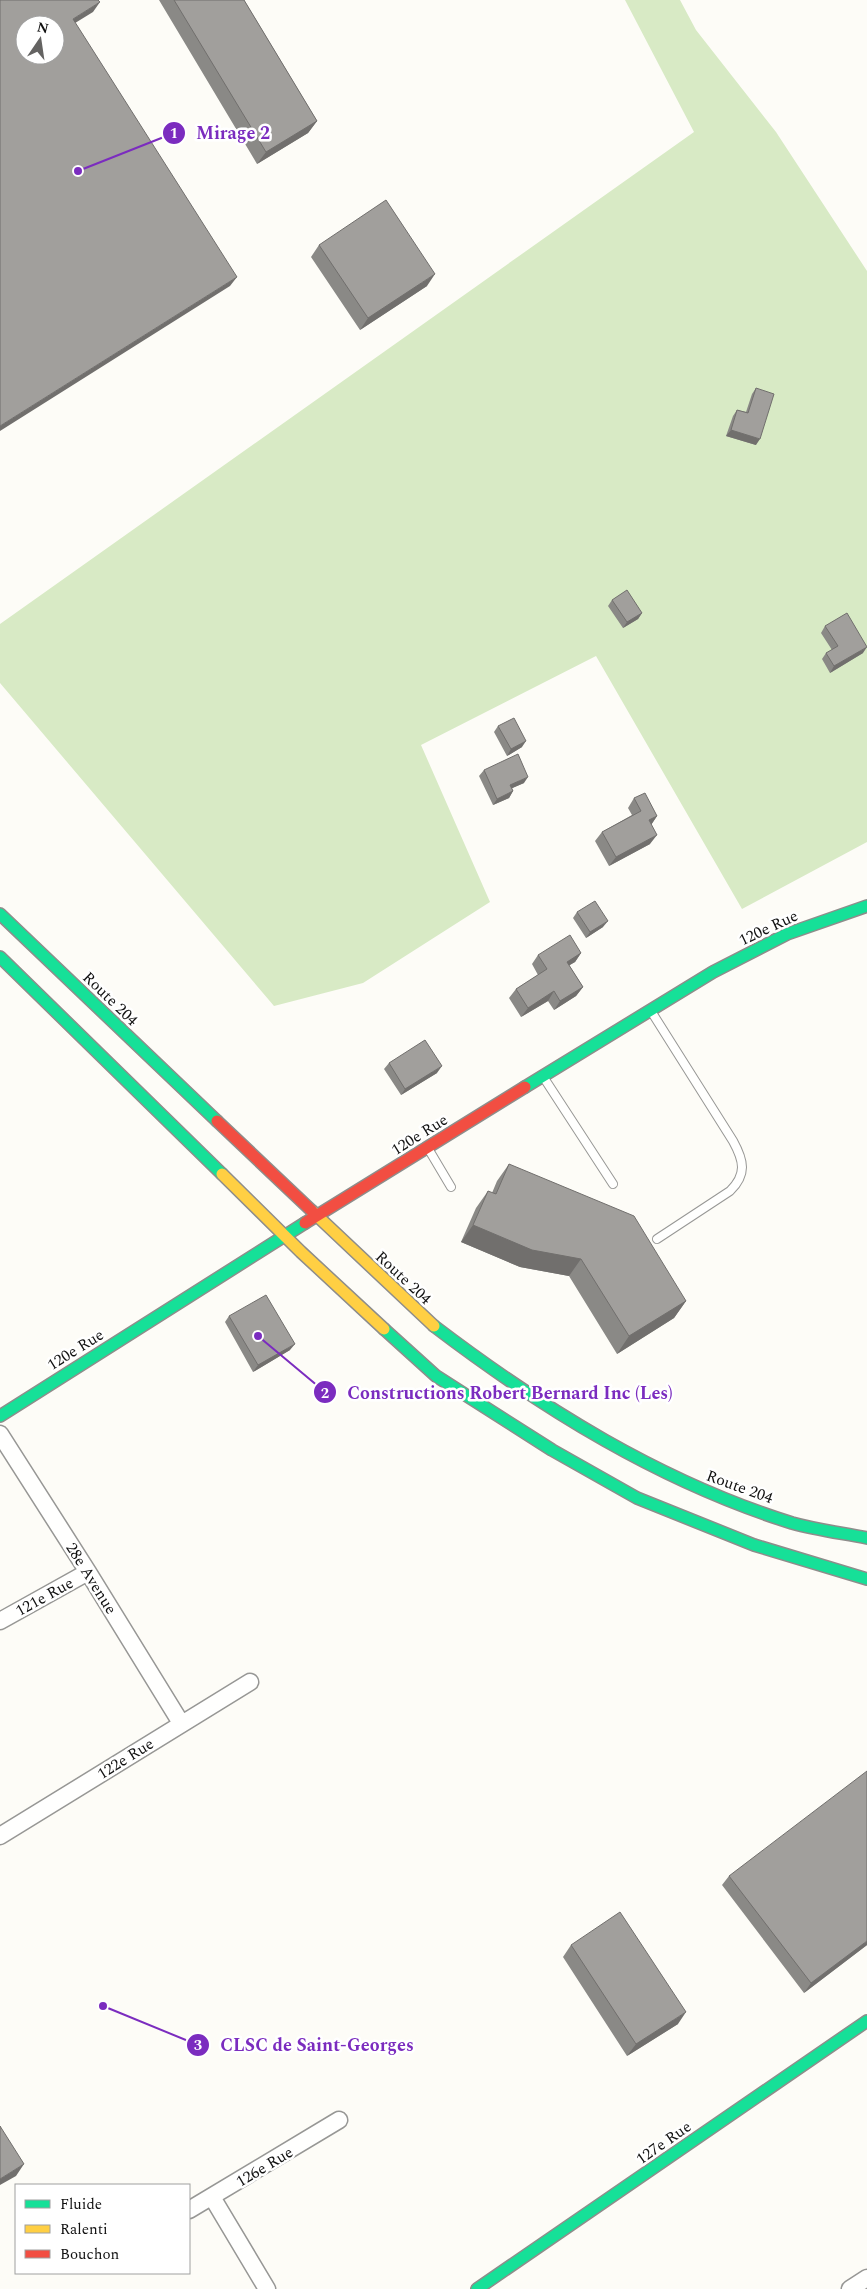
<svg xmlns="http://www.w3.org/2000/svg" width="867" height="2289" font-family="Spectral,serif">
	<rect width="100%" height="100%" fill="#fdfcf7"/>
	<!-- forest -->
	<path fill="#d8eac5" d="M625 0H680L696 30 776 132 867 271V842L742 909 596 656 421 745 490 902 363 983 274 1006 0 683V624L694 132Z"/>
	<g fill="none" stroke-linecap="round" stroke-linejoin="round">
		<defs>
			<path id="lane" d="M651 1011 733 1141C744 1161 747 1174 730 1191L657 1239
				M544 1078 613 1184
				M429 1150 451 1187"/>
			<path id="street" d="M0 1434 88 1572 181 1723
				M0 1621 88 1572
				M0 1836 250 1682
				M212 2197 267 2289
				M189 2210 339 2120
				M850 2289 867 2278"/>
			<path id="fast" d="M0 914 217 1121
				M0 957 222 1174
				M525 1087 713 972 787 934 867 906
				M434 1326C543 1409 661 1482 792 1523 817 1530 842 1533 867 1538
				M384 1329 436 1376 552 1450 637 1498 754 1545 867 1579
				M0 1416 305 1223
				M477 2289 867 2021"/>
			<path id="slow" d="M222 1174 301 1252 384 1329
				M312 1211 434 1326"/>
			<path id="jam" d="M217 1121 312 1211
				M305 1223 525 1087"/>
		</defs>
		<!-- lane casing -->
		<use href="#lane" stroke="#979795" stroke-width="10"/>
		<!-- street casing -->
		<use href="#street" stroke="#979795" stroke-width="19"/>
		<!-- fast casing -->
		<use href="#fast" stroke="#8e8d8b" stroke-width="14"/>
		<!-- slow casing -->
		<use href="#slow" stroke="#8e8d8b" stroke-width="14"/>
		<!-- jam casing -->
		<use href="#jam" stroke="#8e8d8b" stroke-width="14"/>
		<!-- lane -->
		<use href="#lane" stroke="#fffffe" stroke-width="8"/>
		<!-- street -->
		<use href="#street" stroke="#fffffe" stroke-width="16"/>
		<!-- fast -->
		<use href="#fast" stroke="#16e098" stroke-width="11"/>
		<!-- slow -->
		<use href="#slow" stroke="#ffcf43" stroke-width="11"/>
		<!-- jam -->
		<use href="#jam" stroke="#f24e42" stroke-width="11"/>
	</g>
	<!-- wall -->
	<path fill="#8a8986" d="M159 0H244L317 121 308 133 257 164Z
		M319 245 427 286 360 330 311 257Z
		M756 388V445L726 436 733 416 737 410 746 412 752 394Z
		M612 600 642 613 638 619 623 628 608 606Z
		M825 626 863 653 830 673 822 659 826 653 832 650 821 633Z
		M498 726 522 747 507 756 494 732Z
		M484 770 524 783 512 788 513 791 509 798 493 805 479 776Z
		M634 798 657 816 651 825 650 844 609 866 595 841 602 832 632 815 628 808Z
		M577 912 603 927 586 938 573 918Z
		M581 953 575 962 569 965 583 987 576 996 554 1010 548 1001 521 1017 509 998 516 989 538 975 532 964 538 955Z
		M389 1063 437 1073 401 1095 384 1069Z
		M509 1164 686 1301 674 1318 617 1354 569 1276 520 1267 461 1242 476 1208 488 1191 492 1193 497 1181Z
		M229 1316 290 1350 253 1372 225 1322Z
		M729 1876 867 1945 804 1993 722 1885Z
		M571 1945 678 2024 627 2056 563 1957Z"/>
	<!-- shaded-wall -->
	<path fill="#716f6d" d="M100 2 93 12 67 28 73 19Z
		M317 121 308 133 257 164 266 152Z
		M435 274 427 286 360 330 368 318Z
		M237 277 230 286 0 431V426Z
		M731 430 760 439 756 445 726 436Z
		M642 613 638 619 623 628 627 622Z
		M867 647 863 653 830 673 834 666Z
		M526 741 522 747 507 756 511 749Z
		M528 777 524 783 506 791 510 785Z
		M513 791 509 798 493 805 497 799Z
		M657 816 651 825 649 820Z
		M657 835 650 844 609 866 616 857Z
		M608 921 603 927 586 938 590 932Z
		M581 953 575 962 560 971 567 962Z
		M583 987 576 996 554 1010 560 1001Z
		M554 991 548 1001 521 1017 528 1008Z
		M442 1066 437 1073 401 1095 405 1089Z
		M473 1225 581 1259 569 1276 520 1267 461 1242Z
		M686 1301 674 1318 617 1354 629 1336Z
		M295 1344 290 1350 253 1372 258 1365Z
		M867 1941V1945L804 1993 811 1983Z
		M686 2012 678 2024 627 2056 636 2044Z
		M24 2164 16 2176 0 2185V2179Z"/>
	<!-- building -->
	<path fill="#a19f9c" stroke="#716f6d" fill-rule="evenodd" d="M0 0H98L100 2 73 19 237 277 0 426ZM25 25H55V55H25Z
		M174 0H244L317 121 266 152Z
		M386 200 435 274 368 318 319 245Z
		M756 388 774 394 760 439 731 430 737 410 748 413Z
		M627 590 642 613 627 622 612 600Z
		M847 613 867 647 834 666 826 653 838 646 825 626Z
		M514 718 526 741 511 749 498 726Z
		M518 754 528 777 510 785 513 791 497 799 484 770Z
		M645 793 657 816 649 820 657 835 616 857 602 832 641 811 634 798Z
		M595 901 608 921 590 932 577 912Z
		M570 935 581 953 567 962 583 987 560 1001 554 991 528 1008 516 989 547 969 538 955Z
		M425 1040 442 1066 405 1089 389 1063Z
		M509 1164 634 1216 686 1301 629 1336 581 1259 532 1250 473 1225 488 1191 496 1194Z
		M266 1295 295 1344 258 1365 229 1316Z
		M867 1771V1941L811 1983 729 1876Z
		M620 1912 686 2012 636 2044 571 1945Z
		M0 2126 24 2164 0 2179Z"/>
	<g text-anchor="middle" stroke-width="5" stroke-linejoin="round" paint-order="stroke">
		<!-- street labels -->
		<g font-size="16" fill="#111" stroke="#fff">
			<text transform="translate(768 927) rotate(-25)" y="6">120e Rue</text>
			<text transform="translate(111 998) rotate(44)" y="6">Route 204</text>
			<text transform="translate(419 1134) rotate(-32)" y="6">120e Rue</text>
			<text transform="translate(404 1277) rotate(43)" y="6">Route 204</text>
			<text transform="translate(75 1349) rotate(-32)" y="6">120e Rue</text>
			<text transform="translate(740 1486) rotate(20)" y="6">Route 204</text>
			<text transform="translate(92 1578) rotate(58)" y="6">28e Avenue</text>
			<text transform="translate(44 1596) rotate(-29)" y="6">121e Rue</text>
			<text transform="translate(125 1758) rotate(-32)" y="6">122e Rue</text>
			<text transform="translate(663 2142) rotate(-35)" y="6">127e Rue</text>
			<text transform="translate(264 2166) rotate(-31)" y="6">126e Rue</text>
		</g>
	</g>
	<!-- callouts -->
	<path fill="none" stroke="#7b2cbf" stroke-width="2" d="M78 171L174 133M258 1336L325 1392M103 2006L198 2045"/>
	<g fill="#7b2cbf" stroke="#fff" stroke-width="2">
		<circle cx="78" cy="171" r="5"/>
		<circle cx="258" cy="1336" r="5"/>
		<circle cx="103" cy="2006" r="5"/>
		<circle cx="174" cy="133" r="12"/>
		<circle cx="325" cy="1392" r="12"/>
		<circle cx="198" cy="2045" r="12"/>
	</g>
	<g font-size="15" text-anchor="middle" font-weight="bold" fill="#fff">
		<text x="174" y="138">1</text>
		<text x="325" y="1398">2</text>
		<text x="198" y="2050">3</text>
	</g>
	<g font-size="18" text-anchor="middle" font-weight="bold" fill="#7b2cbf" stroke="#fff" stroke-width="5" stroke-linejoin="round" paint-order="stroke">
		<text x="233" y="139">Mirage 2</text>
		<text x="510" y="1399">Constructions Robert Bernard Inc (Les)</text>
		<text x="317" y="2051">CLSC de Saint-Georges</text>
	</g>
	<!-- legend -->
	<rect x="15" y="2184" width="175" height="90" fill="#ffffff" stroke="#a0a0a0"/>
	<rect x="25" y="2200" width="25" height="8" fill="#16e098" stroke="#a0a0a0"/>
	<text x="60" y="2209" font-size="15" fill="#111111">Fluide</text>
	<rect x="25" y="2225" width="25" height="8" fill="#ffcf43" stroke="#a0a0a0"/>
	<text x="60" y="2234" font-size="15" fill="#111111">Ralenti</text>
	<rect x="25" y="2250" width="25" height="8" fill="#f24e42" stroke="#a0a0a0"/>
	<text x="60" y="2259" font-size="15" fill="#111111">Bouchon</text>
	<!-- north arrow -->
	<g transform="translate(40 40) rotate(13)"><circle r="24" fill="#ffffff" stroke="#a0a0a0"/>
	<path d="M0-4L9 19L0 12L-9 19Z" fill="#646362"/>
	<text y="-8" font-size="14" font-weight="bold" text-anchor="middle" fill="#111111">N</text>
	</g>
</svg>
